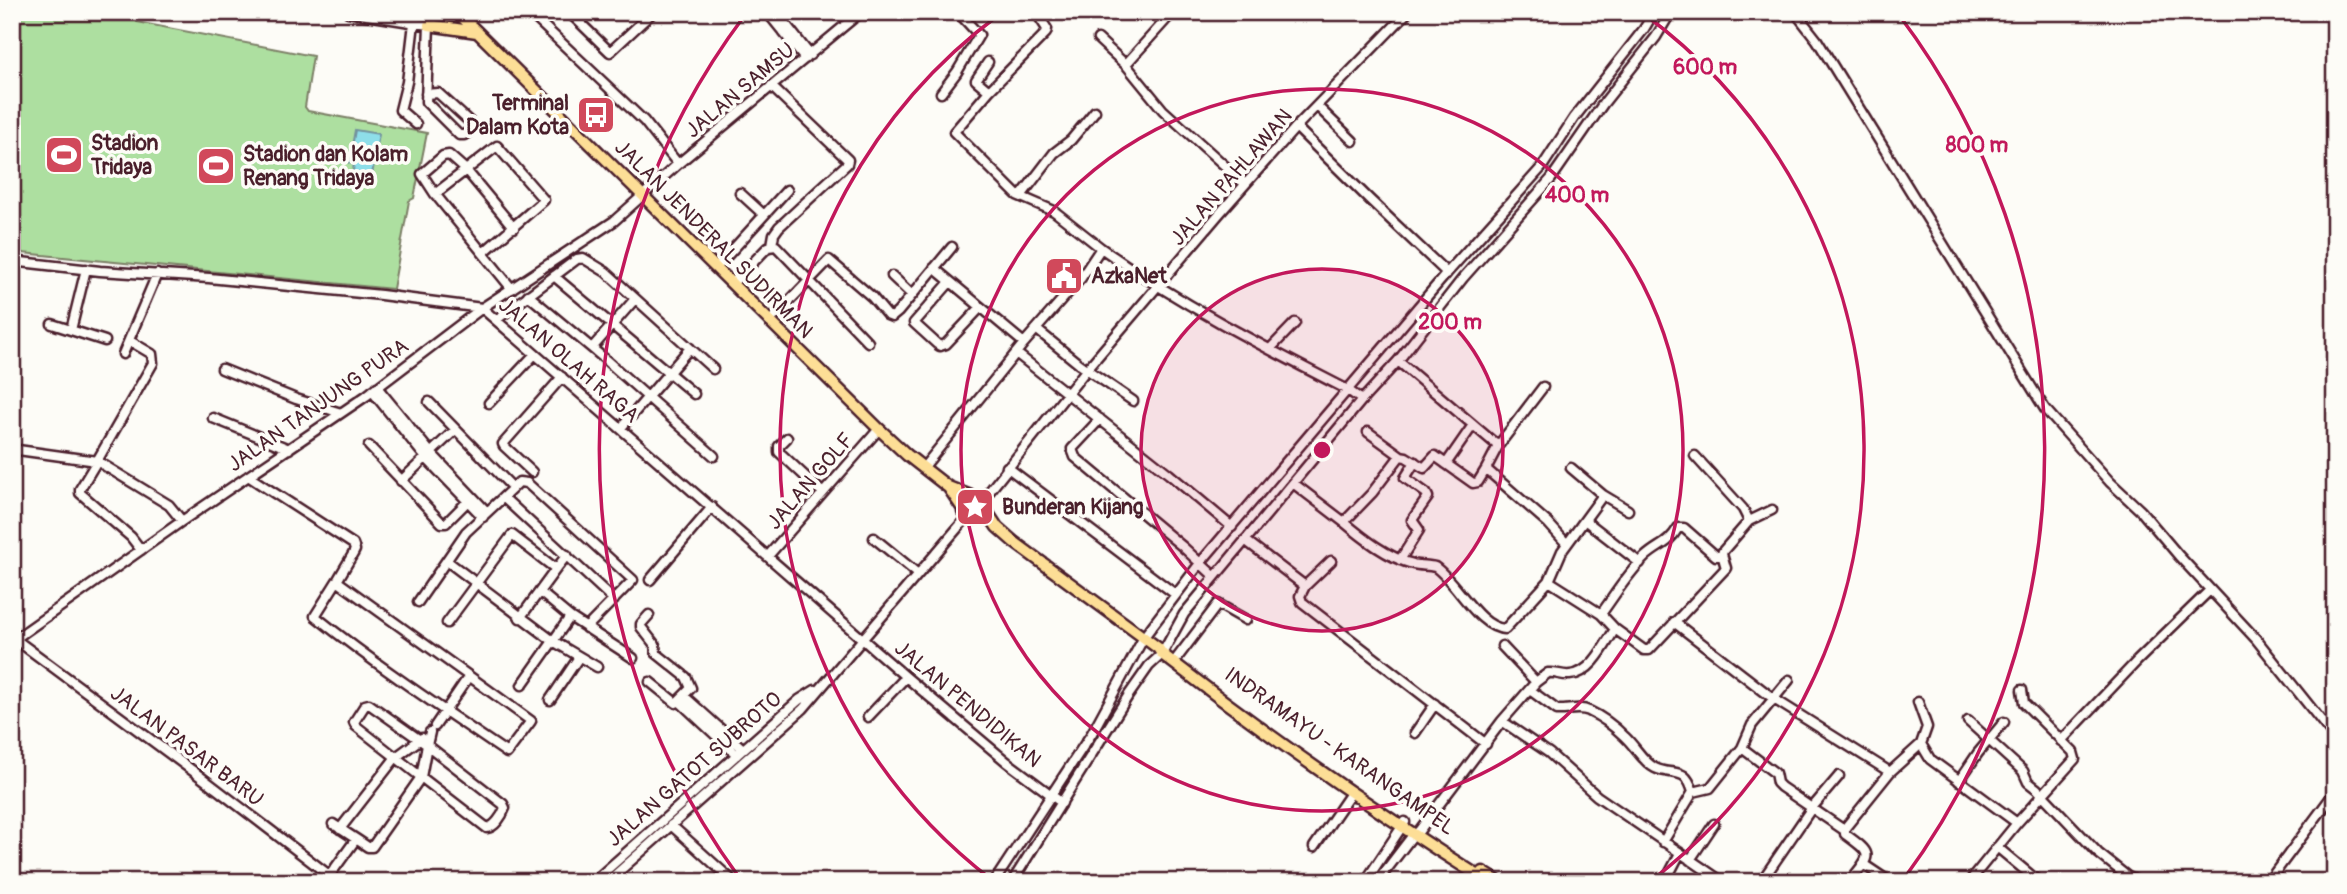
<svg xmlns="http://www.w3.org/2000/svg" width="2347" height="894" font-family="Pangolin,sans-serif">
	<rect width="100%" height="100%" fill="#fdfcf7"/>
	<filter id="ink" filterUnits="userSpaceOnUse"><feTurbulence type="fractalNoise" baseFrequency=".0143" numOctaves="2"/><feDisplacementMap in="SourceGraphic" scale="14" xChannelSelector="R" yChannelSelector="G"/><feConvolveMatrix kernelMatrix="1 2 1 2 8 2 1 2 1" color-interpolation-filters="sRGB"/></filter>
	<g filter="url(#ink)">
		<!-- green -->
		<path fill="#addfa0" stroke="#7c7f66" stroke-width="2" d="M12 12H137V22L313 56 305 107 308 111 427 133 414 198 409 201 393 289 12 252Z"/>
		<!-- water -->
		<path fill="#8edee9" stroke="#73929d" stroke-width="2" d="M355 130 379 134 371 181 352 177 354 164 349 163Z"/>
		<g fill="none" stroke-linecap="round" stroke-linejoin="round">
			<defs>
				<path id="minor" d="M348 12 429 25 426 102 459 135H464L470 131 471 123 438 93 426 94
					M569 12 610 52 653 12
					M767 12 805 59
					M776 12 810 55
					M1036 12 1047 29 1046 33 989 91 954 132 1017 195 1054 211 1101 248
					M1795 12 1817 40 2045 409 2110 482 2141 511 2179 556 2256 639 2335 738
					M530 13 644 121 678 164
					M414 23 407 82 400 110 416 124
					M1098 39 1127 66 1163 110 1245 184
					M988 62 976 80 989 91
					M1127 66V63L1173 12
					M771 86 848 160 847 164 779 227 774 234 772 245
					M941 93 957 72 979 35 958 12
					M1317 106 1353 141
					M1296 127 1369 199 1447 273
					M740 193 764 215
					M435 194 497 146 544 200 483 253
					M1021 196 1054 153 1071 140 1095 111
					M12 261 100 271 209 278 381 295 482 308 906 677 1007 762 1062 803
					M716 268 787 190
					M934 268 1024 343
					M554 276 694 394
					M892 276 912 295
					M950 282 914 323 937 344 940 346 946 344 980 308
					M732 284 768 247 776 246 868 342
					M512 289 435 194 422 174 443 156 449 155 466 170 514 228
					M528 295 606 360 714 456
					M496 320 577 259 583 258 606 272 713 369
					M769 322 829 260 872 297 887 315 892 317 898 312 952 247
					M52 324 105 341
					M1036 329 1079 364 1133 401
					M71 330 86 269
					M592 348 635 299
					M1270 349 1295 323
					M1016 353 1169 474 1232 527
					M123 354 157 274
					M1398 361 1498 446 1486 469
					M222 369 296 399 341 413
					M377 387 431 453 487 512
					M372 391 426 458 483 517
					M489 403 535 354
					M213 418 289 449
					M1100 419 1072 449 1075 457 1183 547 1214 576
					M621 428 690 348
					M1368 432 1401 456
					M787 438 779 446V452L823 493
					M369 446 442 523H446L468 501
					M1498 446 1543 387
					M18 450 97 461 153 363 152 354 130 341
					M1695 456 1743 509 1749 521
					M1446 464 1473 425
					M1007 467 1175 594
					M923 468 1024 343 1081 278 1101 248C1180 304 1262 346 1348 390L1362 400
					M532 472 504 446 503 444 562 377
					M248 476 353 544 355 550 353 554 337 581
					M401 481 455 430
					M1293 483 1344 522
					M513 488 519 482 527 483 633 580 586 628
					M1603 495 1628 510
					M504 498 614 600
					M981 502 1087 369 1219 214 1296 127 1408 12
					M1586 521 1640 563
					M874 538 918 574
					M1245 540 1305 586 1300 596 1302 602 1486 744
					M1567 544 1548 523 1486 469 1478 482 1473 483 1435 456 1424 468 1406 457 1400 456 1372 493 1344 522C1363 538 1388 558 1413 564 1420 566 1428 565 1435 567 1457 582 1478 628 1505 629L1549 581 1562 551 1603 495 1571 468
					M141 550 131 537 80 493V489L97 461 169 505 182 521
					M768 556 879 429
					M1400 560 1419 530 1412 520 1428 497 1426 493 1405 478 1415 462
					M447 561 553 641 597 667
					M650 580 712 507
					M1549 581 1601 614 1615 629 1644 650H1649L1726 568 1722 554 1723 551 1749 521 1772 510
					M1305 586 1331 561
					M540 592 570 617 633 658
					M418 602 466 532 513 488 429 402
					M1601 614C1615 595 1628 573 1645 557 1658 545 1668 545 1678 528H1684L1716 556H1722
					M649 615 641 624V627L655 645 656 653 686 677 691 688 676 703 650 682
					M520 618 556 569
					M1674 622 1774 699 1890 772
					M447 623 512 535 556 569 567 555
					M1143 638 1201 562 1447 273 1542 167 1574 118 1644 29 1654 12
					M15 639 197 774 338 882
					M12 641 182 521 366 396 482 308 614 221 678 164 861 12
					M1502 646 1536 682
					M1177 658 1218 604 1246 620
					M522 685 570 617
					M1530 690 1557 710C1567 711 1579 706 1589 711 1602 717 1615 727 1625 737 1635 746 1643 762 1655 768 1674 777 1685 765 1693 792L1663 842
					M684 696 743 749
					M550 700 579 657
					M679 701 737 755
					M1918 702 1927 727 1921 744 1930 759 2017 823
					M868 717 906 677
					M1502 721 1549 753 1597 796 1723 882
					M1968 721 2023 771 2028 782 2037 789 2098 853 2128 877 2139 882
					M435 726 469 676 531 721 507 753C442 709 376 665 315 616L337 581 469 676
					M1415 733 1435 704
					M2061 741 2137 661 2210 590
					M1742 748 1775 773 1777 783 1781 787 1844 830
					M1959 781 1978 753 2004 722
					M1693 792 1710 788 1742 748 1752 725 1789 680
					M333 824 356 839
					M671 825 734 882
					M340 829 396 757 422 738
					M1314 847 1351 793
					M1997 847 2039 882
					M1690 860 1714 824
					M1863 864 1890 882
					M325 882 356 839 368 847H372L421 777 487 828C495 827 502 816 505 808L503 804 427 745 421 777 356 726 354 722 365 705 369 704 427 745 430 732
					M593 882 799 700 815 690
					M607 882 803 709 967 517
					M994 882 1092 733 1144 637
					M1012 882 1128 696 1149 666 1162 654 1184 614 1362 400 1398 361 1463 278 1551 179 1603 104 1656 37 1671 12
					M1365 882 1405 822
					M1377 882 1413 835 1419 831 1502 721 1536 682 1548 673C1556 672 1562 676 1570 675 1591 674 1605 645 1615 629
					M1665 882 1680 853
					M1761 882 1811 809 1839 776
					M1849 882C1872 854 1874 855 1845 834V828L1890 772 1921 744
					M1969 882 2017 823 2075 759 2073 752 2024 703 2022 690
					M2268 882 2335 792"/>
				<path id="major" d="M435 12 429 25 477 32
					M457 12 879 429 907 455 948 487 976 498
					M949 488 969 518C979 521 985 514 983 504L976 498 969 499 964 503 963 512
					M984 507 997 527 1014 542 1158 648 1162 654C1266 735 1375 811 1488 882
					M1483 872 1499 882"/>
			</defs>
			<!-- minor casing -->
			<use href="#minor" stroke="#4a1f2b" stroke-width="13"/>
			<!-- major casing -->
			<use href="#major" stroke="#4a1f2b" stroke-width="15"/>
			<!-- minor -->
			<use href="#minor" stroke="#fdfcf7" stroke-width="8"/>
			<!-- major -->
			<use href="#major" stroke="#fdde96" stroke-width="10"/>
		</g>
	</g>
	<!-- distance rings -->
	<circle cx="1322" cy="450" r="181" fill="#c2185b" fill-opacity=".12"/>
	<g fill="none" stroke="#c2185b" stroke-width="3.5">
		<circle cx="1322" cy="450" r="181"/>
		<circle cx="1322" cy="450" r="361"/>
		<path d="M992 880A542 542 0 0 1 1000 14M1644 14A542 542 0 0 1 1652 880"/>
		<path d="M741 880A723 723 0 0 1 745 15M1899 15A723 723 0 0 1 1903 880"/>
	</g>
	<!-- icons -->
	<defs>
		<symbol id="bus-square" viewBox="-11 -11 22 22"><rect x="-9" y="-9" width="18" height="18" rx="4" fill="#d1495b" stroke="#fdfcf7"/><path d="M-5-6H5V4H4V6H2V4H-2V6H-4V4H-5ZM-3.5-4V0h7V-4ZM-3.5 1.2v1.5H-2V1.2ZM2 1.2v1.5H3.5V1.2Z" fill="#fff"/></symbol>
		<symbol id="stadium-square" viewBox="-11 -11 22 22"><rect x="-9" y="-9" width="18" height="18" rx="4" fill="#d1495b" stroke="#fdfcf7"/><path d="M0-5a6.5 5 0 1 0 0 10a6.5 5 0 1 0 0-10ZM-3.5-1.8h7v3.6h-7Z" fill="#fff"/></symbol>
		<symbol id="civic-square" viewBox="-11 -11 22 22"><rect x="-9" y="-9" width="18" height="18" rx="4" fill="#d1495b" stroke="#fdfcf7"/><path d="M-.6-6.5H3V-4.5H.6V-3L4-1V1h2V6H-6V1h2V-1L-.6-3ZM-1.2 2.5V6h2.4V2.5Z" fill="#fff"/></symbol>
		<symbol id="sight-square" viewBox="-11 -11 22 22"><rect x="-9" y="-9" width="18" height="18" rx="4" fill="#d1495b" stroke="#fdfcf7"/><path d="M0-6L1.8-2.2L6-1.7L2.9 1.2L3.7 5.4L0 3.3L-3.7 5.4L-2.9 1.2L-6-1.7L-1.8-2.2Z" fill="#fff"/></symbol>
	</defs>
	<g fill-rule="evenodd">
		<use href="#bus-square" x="574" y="93" width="44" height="44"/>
		<use href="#stadium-square" x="42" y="133" width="44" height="44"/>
		<use href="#stadium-square" x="194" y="144" width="44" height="44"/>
		<use href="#civic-square" x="1042" y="254" width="44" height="44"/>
		<use href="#sight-square" x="953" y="485" width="44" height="44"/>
	</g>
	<g text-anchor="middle" stroke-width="7" stroke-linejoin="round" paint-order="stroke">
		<!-- street labels -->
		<g font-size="21" fill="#4a1f2b" stroke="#fdfcf7">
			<text transform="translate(740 90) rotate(-40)" y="7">JALAN SAMSU</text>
			<text transform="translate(1231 177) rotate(-49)" y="7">JALAN PAHLAWAN</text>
			<text transform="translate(714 239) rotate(45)" y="7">JALAN JENDERAL SUDIRMAN</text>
			<text transform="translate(569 360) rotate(41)" y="7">JALAN OLAH RAGA</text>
			<text transform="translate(318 405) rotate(-35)" y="7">JALAN TANJUNG PURA</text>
			<text transform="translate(810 481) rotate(-49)" y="7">JALAN GOLF</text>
			<text transform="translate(968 704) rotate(40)" y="7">JALAN PENDIDIKAN</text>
			<text transform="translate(187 746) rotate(37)" y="7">JALAN PASAR BARU</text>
			<text transform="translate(1340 751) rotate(35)" y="7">INDRAMAYU - KARANGAMPEL</text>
			<text transform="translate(694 769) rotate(-41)" y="7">JALAN GATOT SUBROTO</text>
		</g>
		<!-- poi labels -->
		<g font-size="21" font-weight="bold" fill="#4a1f2b" stroke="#fdfcf7" text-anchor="start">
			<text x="569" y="110" text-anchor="end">Terminal<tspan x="569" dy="24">Dalam Kota</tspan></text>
			<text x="91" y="150">Stadion<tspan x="91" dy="24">Tridaya</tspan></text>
			<text x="243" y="161">Stadion dan Kolam<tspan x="243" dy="24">Renang Tridaya</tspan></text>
			<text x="1091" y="283">AzkaNet</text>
			<text x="1002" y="514">Bunderan Kijang</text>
		</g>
	</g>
	<circle cx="1322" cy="450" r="10" fill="#c2185b" stroke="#fdfcf7" stroke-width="3.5"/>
	<g font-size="21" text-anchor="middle" font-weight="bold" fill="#c2185b" stroke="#fdfcf7" stroke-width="7" stroke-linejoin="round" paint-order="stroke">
		<text x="1705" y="74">600 m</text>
		<text x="1977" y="152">800 m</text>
		<text x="1577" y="202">400 m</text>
		<text x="1450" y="329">200 m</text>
	</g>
	<!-- margin -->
	<rect width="2347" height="894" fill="none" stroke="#fdfcf7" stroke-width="42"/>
	<rect x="21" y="21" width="2305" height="852" fill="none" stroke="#4a1f2b" stroke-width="2.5" filter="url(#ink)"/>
</svg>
